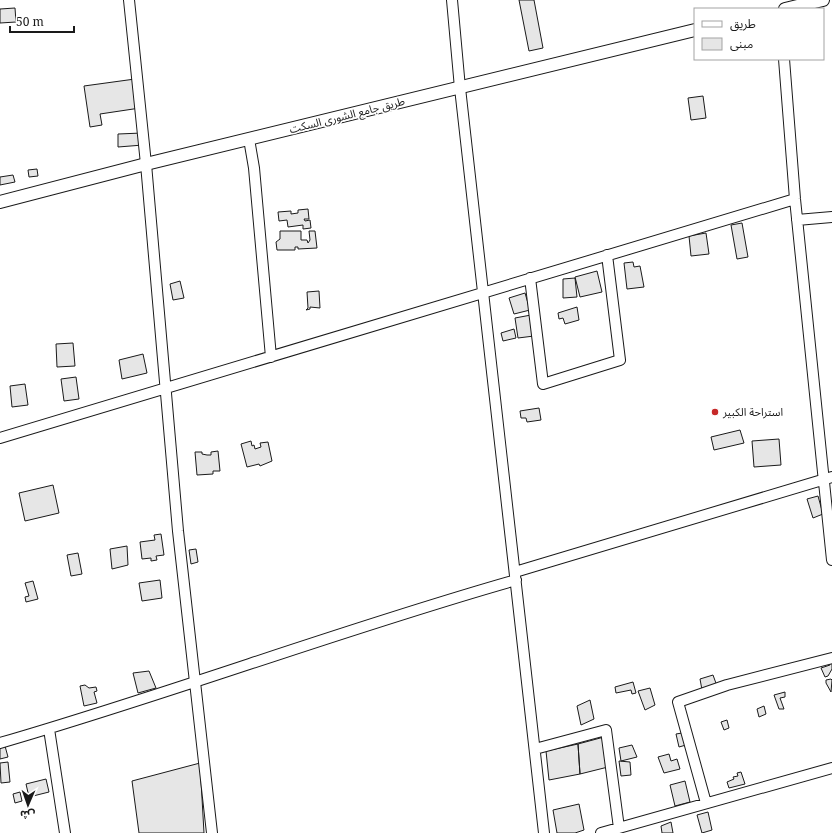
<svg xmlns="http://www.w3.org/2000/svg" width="832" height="833" font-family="'Noto Serif','Noto Sans Arabic',serif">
	<rect width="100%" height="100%" fill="#fff"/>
	<!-- building -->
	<path fill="#e6e6e6" stroke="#1a1a1a" d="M519 0H534L543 48 529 51Z
		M15 8 16 22 0 23V9Z
		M135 79 140 108 100 114 102 125 90 127 84 86Z
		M703 96 706 118 691 120 688 98Z
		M142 133 143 145 118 147V134Z
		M37 169 38 176 29 177 28 170Z
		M13 175 15 182 0 185V177Z
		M308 209 309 219H304L305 221 310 220 311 228 303 229V225L288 227 287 220 279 221 278 212 291 211V214L298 213V210Z
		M742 223 748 257 737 259 731 225Z
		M280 231H301V240H307L308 243 310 240 309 231H315L317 248 298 249V247H295V250H277L276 242 280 239Z
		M706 233 709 254 691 256 689 236Z
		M633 262 634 267 640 266 644 287 627 289 624 263Z
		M597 271 602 292 580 297 575 277Z
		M575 278 577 297 563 298V279Z
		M180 281 184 298 173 300 170 284Z
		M319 291 320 308 310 307V309L306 310 308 308 307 292Z
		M525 293 530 310 514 314 509 298Z
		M577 307 579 320 565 324 563 318 559 319 558 313Z
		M531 315 534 336 518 338 515 318Z
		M514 329 516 338 503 341 501 333Z
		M73 343 75 366 57 367 56 344Z
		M143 354 147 373 122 379 119 360Z
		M76 377 79 399 64 401 61 379Z
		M25 384 28 405 12 407 10 386Z
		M539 408 541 420 527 422 526 418H521L520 411Z
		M740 430 744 443 714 450 711 437Z
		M779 439 781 465 754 467 752 441Z
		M251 441 252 446 254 445 255 449 261 447 260 443 268 442 272 461 260 466 259 464 247 467 241 444Z
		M218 451 220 471H213V474L197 475 195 452H202V454L207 455H211V452Z
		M53 485 59 513 25 521 19 493Z
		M818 496 823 514 813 518 807 499Z
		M161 534 164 555 156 556 157 560 151 561V558L142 559 140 542 155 540 154 535Z
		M127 546 128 565 112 569 110 549Z
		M196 549 198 562 191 564 189 550Z
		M78 553 82 574 71 576 67 555Z
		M160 580 162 598 142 601 139 583Z
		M33 581 38 599 26 602 25 597 29 596 25 583Z
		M832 660V669L828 676 825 677 821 668 830 665 829 662Z
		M149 671 156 688 138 693 133 673Z
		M713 675 717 686 702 690 700 679Z
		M831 679 832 680 831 692 826 683V680Z
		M633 682 636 693 632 694 631 690 616 693 615 687Z
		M85 685 89 688 96 687 97 691 94 692 97 703 84 706 80 686Z
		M650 688 655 705 645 710 638 691Z
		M785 692V697L780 698 784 709H779L774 695Z
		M590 700 594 719 581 725 577 706Z
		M764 706 766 714 759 717 757 709Z
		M727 720 729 728 724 730 721 722Z
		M682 733 686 745 679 747 676 734Z
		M604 737 608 767 580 774 578 744Z
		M578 744 580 774 549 780 546 751Z
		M632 745 637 757 621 761 619 748Z
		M5 746 8 757 0 759V747Z
		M669 754 671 761 677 759 680 769 664 773 658 757Z
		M619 761 630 762 631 775 621 776Z
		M8 762 10 782 1 783 0 763Z
		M200 763 204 833H139L132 781Z
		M741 772 745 784 729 788 727 782 734 779 733 777 738 776 737 773Z
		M46 779 49 792 29 797 26 784Z
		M685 781 690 802 675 806 670 785Z
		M20 792 22 801 15 803 13 794Z
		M579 804 584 830 575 833H557L553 810Z
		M708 812 712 830 702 833 697 815Z
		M671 822 673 833H662L661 826Z"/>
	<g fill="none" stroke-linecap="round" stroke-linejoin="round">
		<defs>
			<path id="minor" d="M129 0 146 164 178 531 212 833
				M452 0 460 88 544 833
				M784 59 795 199 832 560
				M249 139 254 168 271 357
				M797 220 832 217
				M530 278 543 384 620 360 607 255
				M0 438 795 199
				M515 572 832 477
				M49 729 65 833
				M0 743C173 693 343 629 516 580
				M535 749 606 730 619 828
				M706 803 678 702 727 685 832 658
				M601 833 832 768"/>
			<path id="major" d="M785 9 823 0
				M0 202 146 164 695 30"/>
		</defs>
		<!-- minor casing -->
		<use href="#minor" stroke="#1a1a1a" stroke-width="12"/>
		<!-- major casing -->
		<use href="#major" stroke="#1a1a1a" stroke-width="14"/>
		<!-- minor -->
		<use href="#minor" stroke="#fff" stroke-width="10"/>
		<!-- major -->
		<use href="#major" stroke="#fff" stroke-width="12"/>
	</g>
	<!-- markers -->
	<circle fill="#c62828" stroke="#fff" stroke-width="1.5" cx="715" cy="412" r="4"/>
	<g text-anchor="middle" stroke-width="3" stroke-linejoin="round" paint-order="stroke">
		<!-- street labels -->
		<g font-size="11" fill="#1a1a1a" stroke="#fff">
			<text transform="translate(347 115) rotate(-14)" y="4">طريق جامع الشورى السكت</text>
		</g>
		<!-- poi labels -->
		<g font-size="11" fill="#1a1a1a" stroke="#fff" text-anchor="start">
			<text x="723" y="416">استراحة الكبير</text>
		</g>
	</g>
	<!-- legend -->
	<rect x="694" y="8" width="130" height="52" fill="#ffffff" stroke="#a3a3a3"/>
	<rect x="702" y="21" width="20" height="6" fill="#ffffff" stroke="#a3a3a3"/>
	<text x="730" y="28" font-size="12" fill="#1a1a1a">طريق</text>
	<rect x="702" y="38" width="20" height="12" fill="#e6e6e6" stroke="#a3a3a3"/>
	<text x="730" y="48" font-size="12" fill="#1a1a1a">مبنى</text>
	<!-- north arrow -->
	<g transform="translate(28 805) rotate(182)" stroke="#ffffff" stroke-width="3" paint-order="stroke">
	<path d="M0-3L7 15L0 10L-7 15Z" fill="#1a1a1a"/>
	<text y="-6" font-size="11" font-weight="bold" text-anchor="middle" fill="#1a1a1a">ش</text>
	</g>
	<!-- scale -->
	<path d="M10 26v6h64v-6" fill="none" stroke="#1a1a1a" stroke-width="2"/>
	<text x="16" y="26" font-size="12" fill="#1a1a1a" stroke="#ffffff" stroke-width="3" paint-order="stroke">50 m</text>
</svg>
